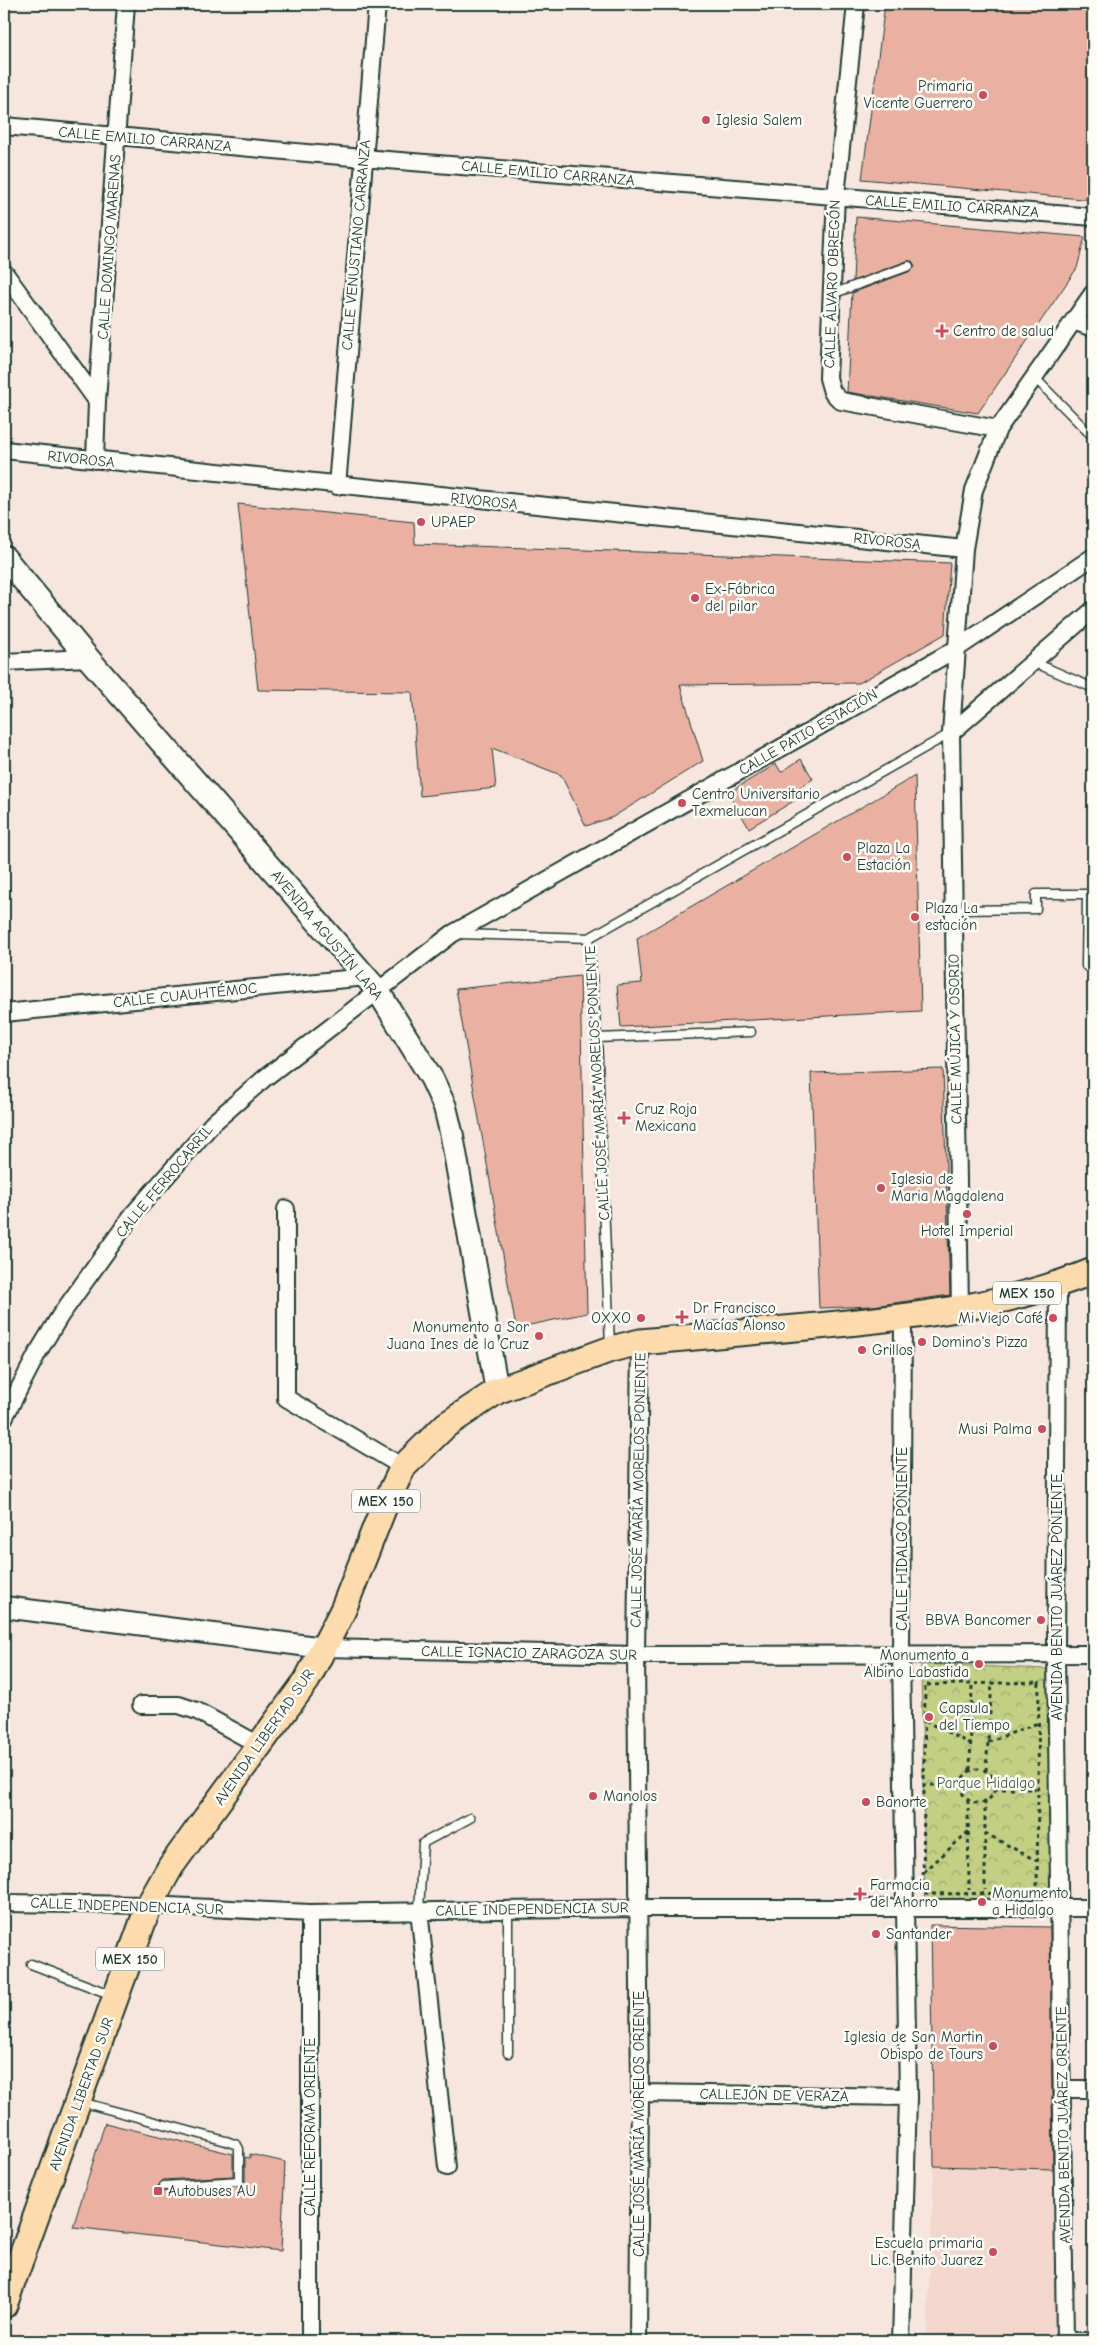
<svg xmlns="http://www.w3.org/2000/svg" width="1097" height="2345" font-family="'Comic Neue',sans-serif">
	<defs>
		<pattern id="forest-crowns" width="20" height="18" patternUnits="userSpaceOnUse" patternTransform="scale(1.25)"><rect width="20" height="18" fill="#c3d084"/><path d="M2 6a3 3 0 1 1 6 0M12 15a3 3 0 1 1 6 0" fill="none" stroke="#9eaa6d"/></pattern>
	</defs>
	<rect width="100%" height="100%" fill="#f7e6de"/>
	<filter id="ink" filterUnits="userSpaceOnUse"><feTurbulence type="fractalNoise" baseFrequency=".02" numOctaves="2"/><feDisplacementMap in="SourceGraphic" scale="10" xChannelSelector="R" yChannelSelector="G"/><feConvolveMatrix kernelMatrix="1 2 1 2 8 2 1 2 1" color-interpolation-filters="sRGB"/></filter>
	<g filter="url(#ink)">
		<!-- built -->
		<path fill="#f3d6cc" d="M934 2166 1057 2169 1056 2335H927Z"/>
		<!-- forest -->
		<path fill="url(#forest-crowns)" stroke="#71865c" d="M921 1664 1047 1669 1051 1896 925 1903Z"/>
		<!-- building -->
		<path fill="#eab1a2" stroke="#1f3d34" d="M885 4H1024L1093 11V200L862 179Z
			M856 217 1085 237 1077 268 978 413 847 392 852 293 911 271 915 266 912 261H907L853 281Z
			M238 504 414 522 415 544 950 563 945 634 859 683 680 685 703 761 613 817 586 826 561 775 492 748 496 788 420 796 412 692 258 690Z
			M801 759 813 779 792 792 797 799 749 828 728 793 776 764 781 772Z
			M915 776 921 1011 621 1027 617 985 642 983 637 938Z
			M580 976 587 1313 516 1328 456 989Z
			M943 1069 950 1295 873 1306 819 1308 811 1073Z
			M930 1925 1050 1927 1053 2169 934 2166Z
			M105 2123 233 2154V2176L163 2180 158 2186 162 2191 242 2186 245 2181V2157L250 2158V2154L285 2162 281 2251 73 2227Z"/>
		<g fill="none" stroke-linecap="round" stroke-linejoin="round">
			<defs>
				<path id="service" d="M832 294 909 266
					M1034 377 1093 437
					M1033 662 1093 688
					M952 910 1036 909V894H1087L1086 966
					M459 934 589 938 951 733
					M589 938 597 1038 610 1345
					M597 1038 751 1032
					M419 1910 423 1843 470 1818
					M31 1964 112 1995
					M508 2053V1909
					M81 2102 226 2141 237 2145 239 2149V2181L164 2186"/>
				<path id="minor" d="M856 4 836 196 828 378 832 392 841 401 998 429
					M4 126 363 158 1093 217
					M4 272 97 401
					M1073 321 1093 328
					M4 450 964 549
					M95 460 97 401 126 4
					M337 486 377 4
					M4 662 88 658
					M951 733 1093 610
					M4 1013 366 977
					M286 1209V1398L403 1467
					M1058 1286 1056 1654 1065 2341
					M960 1310 951 733 964 549 974 490 998 429 1093 293
					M4 1418 38 1352 60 1316 134 1213 213 1123 266 1077 452 934 956 649 1093 557
					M324 1648 636 1655 1093 1654
					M141 1705H179L197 1711 259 1745
					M4 1903 149 1905 310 1913 638 1908H1093
					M419 1910 447 2167
					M1064 2089H1093
					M640 2093 908 2097
					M310 2341V1913
					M638 2341 640 2093 636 1655 640 1342
					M901 2341 908 2097 901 1655 903 1318
					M1062 2341H1093"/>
				<path id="tertiary" d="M4 1607 324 1648"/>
				<path id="secondary" d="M4 557 88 658 378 991 432 1079 445 1107 452 1136 497 1391"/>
				<path id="primary" d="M4 2305 149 1905 171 1866 307 1680 343 1610 383 1509 403 1467 446 1425 497 1391 611 1349 640 1342C700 1337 759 1331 818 1326 912 1317 1005 1307 1093 1271"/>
			</defs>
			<!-- service casing -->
			<use href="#service" stroke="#1f3d34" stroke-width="11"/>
			<!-- minor casing -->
			<use href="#minor" stroke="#1f3d34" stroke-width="20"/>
			<!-- tertiary casing -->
			<use href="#tertiary" stroke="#1f3d34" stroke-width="24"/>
			<!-- secondary casing -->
			<use href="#secondary" stroke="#1f3d34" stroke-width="26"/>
			<!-- primary casing -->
			<use href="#primary" stroke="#1f3d34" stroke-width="29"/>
			<!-- path -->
			<path stroke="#1f3d34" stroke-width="3" stroke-dasharray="4 4" stroke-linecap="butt" d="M1039 1682 1037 1893 923 1894 925 1685Z
				M925 1721 971 1744
				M988 1742 1038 1723
				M961 1786a17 17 0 1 1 34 0a17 17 0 1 1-34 0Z
				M970 1770 972 1684
				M986 1771 992 1683
				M923 1785H961
				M994 1789H1038
				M968 1800 969 1890
				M985 1801V1890
				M985 1833 1037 1861
				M924 1872 969 1831"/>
			<!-- service -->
			<use href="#service" stroke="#fdfcf7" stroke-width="8"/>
			<!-- minor -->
			<use href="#minor" stroke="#fdfcf7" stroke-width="16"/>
			<!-- tertiary -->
			<use href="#tertiary" stroke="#fdfcf7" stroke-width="20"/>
			<!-- secondary -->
			<use href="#secondary" stroke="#fdfcf7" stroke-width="22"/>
			<!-- primary -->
			<use href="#primary" stroke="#fedbac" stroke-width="25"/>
		</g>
	</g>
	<!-- markers -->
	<g fill="#d1495b" stroke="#fdfcf7" stroke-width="2">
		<circle cx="983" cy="95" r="5"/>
		<circle cx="706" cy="120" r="5"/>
		<path d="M939.5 323.5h5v5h5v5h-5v5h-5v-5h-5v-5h5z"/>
		<circle cx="421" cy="522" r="5"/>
		<circle cx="695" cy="598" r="5"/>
		<circle cx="682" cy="803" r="5"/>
		<circle cx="847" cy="857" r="5"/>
		<circle cx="915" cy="917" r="5"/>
		<path d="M621.5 1110.5h5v5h5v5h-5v5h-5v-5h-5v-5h5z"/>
		<circle cx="881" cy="1188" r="5"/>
		<circle cx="967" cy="1214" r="5"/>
		<path d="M679.5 1309.5h5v5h5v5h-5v5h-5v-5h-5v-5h5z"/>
		<circle cx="641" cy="1318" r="5"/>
		<circle cx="1053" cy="1318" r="5"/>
		<circle cx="539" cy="1336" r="5"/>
		<circle cx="922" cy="1342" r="5"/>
		<circle cx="862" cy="1350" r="5"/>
		<circle cx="1042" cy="1429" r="5"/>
		<circle cx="1041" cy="1620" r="5"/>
		<circle cx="979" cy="1664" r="5"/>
		<circle cx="929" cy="1717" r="5"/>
		<circle cx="593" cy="1796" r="5"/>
		<circle cx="866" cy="1802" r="5"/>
		<path d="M857.5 1886.5h5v5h5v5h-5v5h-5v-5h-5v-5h5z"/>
		<circle cx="982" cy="1902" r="5"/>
		<circle cx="876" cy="1934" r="5"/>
		<circle cx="993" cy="2046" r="5"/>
		<rect x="153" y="2186" width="10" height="10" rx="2.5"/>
		<circle cx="993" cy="2252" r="5"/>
	</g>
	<g text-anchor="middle" stroke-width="5" stroke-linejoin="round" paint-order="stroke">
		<!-- shield labels -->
		<g fill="#fdfcf7" stroke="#62766e" stroke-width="1">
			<rect x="993" y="1281.5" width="68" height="23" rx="4"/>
			<rect x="352" y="1489.5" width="68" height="23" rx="4"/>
			<rect x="96" y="1947.5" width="68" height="23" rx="4"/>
		</g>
		<g font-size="14" font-weight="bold" fill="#1f3d34">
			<text x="1027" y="1298">MEX 150</text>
			<text x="386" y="1506">MEX 150</text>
			<text x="130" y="1964">MEX 150</text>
		</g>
		<!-- poi labels -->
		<g font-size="15" fill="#1f3d34" stroke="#fdfcf7" text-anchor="start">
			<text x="973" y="91" text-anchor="end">Primaria<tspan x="973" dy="17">Vicente Guerrero</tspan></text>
			<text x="716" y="125">Iglesia Salem</text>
			<text x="953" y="336">Centro de salud</text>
			<text x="431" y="527">UPAEP</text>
			<text x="705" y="594">Ex-Fábrica<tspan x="705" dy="17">del pilar</tspan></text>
			<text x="692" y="799">Centro Universitario<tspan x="692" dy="17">Texmelucan</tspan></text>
			<text x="857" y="853">Plaza La<tspan x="857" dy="17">Estación</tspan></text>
			<text x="925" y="913">Plaza La<tspan x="925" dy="17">estación</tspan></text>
			<text x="635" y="1114">Cruz Roja<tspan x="635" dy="17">Mexicana</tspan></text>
			<text x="891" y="1184">Iglesia de<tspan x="891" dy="17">Maria Magdalena</tspan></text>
			<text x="967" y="1236" text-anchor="middle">Hotel Imperial</text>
			<text x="693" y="1313">Dr Francisco<tspan x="693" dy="17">Macías Alonso</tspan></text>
			<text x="631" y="1323" text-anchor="end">OXXO</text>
			<text x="1043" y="1323" text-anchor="end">Mi Viejo Café</text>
			<text x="529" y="1332" text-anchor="end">Monumento a Sor<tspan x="529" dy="17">Juana Ines de la Cruz</tspan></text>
			<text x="932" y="1347">Domino's Pizza</text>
			<text x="872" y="1355">Grillos</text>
			<text x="1032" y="1434" text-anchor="end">Musi Palma</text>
			<text x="1031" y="1625" text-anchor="end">BBVA Bancomer</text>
			<text x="969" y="1660" text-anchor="end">Monumento a<tspan x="969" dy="17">Albino Labastida</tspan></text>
			<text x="939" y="1713">Capsula<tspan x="939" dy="17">del Tiempo</tspan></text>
			<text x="603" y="1801">Manolos</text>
			<text x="876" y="1807">Banorte</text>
			<text x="870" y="1890">Farmacia<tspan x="870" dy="17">del Ahorro</tspan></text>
			<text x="992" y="1898">Monumento<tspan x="992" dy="17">a Hidalgo</tspan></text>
			<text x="886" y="1939">Santander</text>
			<text x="983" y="2042" text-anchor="end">Iglesia de San Martin<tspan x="983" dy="17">Obispo de Tours</tspan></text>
			<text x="168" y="2196">Autobuses AU</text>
			<text x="983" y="2248" text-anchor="end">Escuela primaria<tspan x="983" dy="17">Lic. Benito Juarez</tspan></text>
		</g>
		<!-- street labels -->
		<g font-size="15" fill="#1f3d34" stroke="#fdfcf7">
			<text transform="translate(145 139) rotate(5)" y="5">CALLE EMILIO CARRANZA</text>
			<text transform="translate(548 173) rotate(5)" y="5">CALLE EMILIO CARRANZA</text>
			<text transform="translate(952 206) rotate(4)" y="5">CALLE EMILIO CARRANZA</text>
			<text transform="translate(356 245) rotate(-85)" y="5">CALLE VENUSTIANO CARRANZA</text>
			<text transform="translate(109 247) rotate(-86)" y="5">CALLE DOMINGO MARENAS</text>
			<text transform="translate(832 284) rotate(-88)" y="5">CALLE ÁLVARO OBREGÓN</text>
			<text transform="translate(81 459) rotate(6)" y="5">RIVOROSA</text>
			<text transform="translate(484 501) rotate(6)" y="5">RIVOROSA</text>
			<text transform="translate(887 541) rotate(6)" y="5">RIVOROSA</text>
			<text transform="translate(808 732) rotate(-30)" y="5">CALLE PATIO ESTACIÓN</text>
			<text transform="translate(327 935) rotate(50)" y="5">AVENIDA AGUSTÍN LARA</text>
			<text transform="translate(185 995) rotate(-6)" y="5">CALLE CUAUHTÉMOC</text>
			<text transform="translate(955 1039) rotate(-91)" y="5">CALLE MÚJICA Y OSORIO</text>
			<text transform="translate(597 1083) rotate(-93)" y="5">CALLE JOSÉ MARÍA MORELOS PONIENTE</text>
			<text transform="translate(164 1181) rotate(-50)" y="5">CALLE FERROCARRIL</text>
			<text transform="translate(638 1490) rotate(-89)" y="5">CALLE JOSÉ MARÍA MORELOS PONIENTE</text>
			<text transform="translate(902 1539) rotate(-90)" y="5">CALLE HIDALGO PONIENTE</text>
			<text transform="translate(1057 1597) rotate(-90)" y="5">AVENIDA BENITO JUÁREZ PONIENTE</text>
			<text transform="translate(529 1653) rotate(1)" y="5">CALLE IGNACIO ZARAGOZA SUR</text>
			<text transform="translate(264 1737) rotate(-55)" y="5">AVENIDA LIBERTAD SUR</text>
			<text transform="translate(127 1906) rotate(2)" y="5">CALLE INDEPENDENCIA SUR</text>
			<text transform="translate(532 1909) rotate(-1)" y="5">CALLE INDEPENDENCIA SUR</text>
			<text transform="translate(81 2094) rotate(-70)" y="5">AVENIDA LIBERTAD SUR</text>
			<text transform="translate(774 2095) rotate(1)" y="5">CALLEJÓN DE VERAZA</text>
			<text transform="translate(639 2124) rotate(-90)" y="5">CALLE JOSÉ MARÍA MORELOS ORIENTE</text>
			<text transform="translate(1063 2125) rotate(-91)" y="5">AVENIDA BENITO JUÁREZ ORIENTE</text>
			<text transform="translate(310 2127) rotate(-90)" y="5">CALLE REFORMA ORIENTE</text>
		</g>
		<!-- park labels -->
		<g font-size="15" fill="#486248" stroke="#fdfcf7">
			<text x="986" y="1788">Parque Hidalgo</text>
		</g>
	</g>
	<!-- margin -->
	<rect width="1097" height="2345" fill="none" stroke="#fdfcf7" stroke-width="20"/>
	<rect x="10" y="10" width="1077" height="2325" fill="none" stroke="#1f3d34" stroke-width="2" filter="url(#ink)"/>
</svg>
